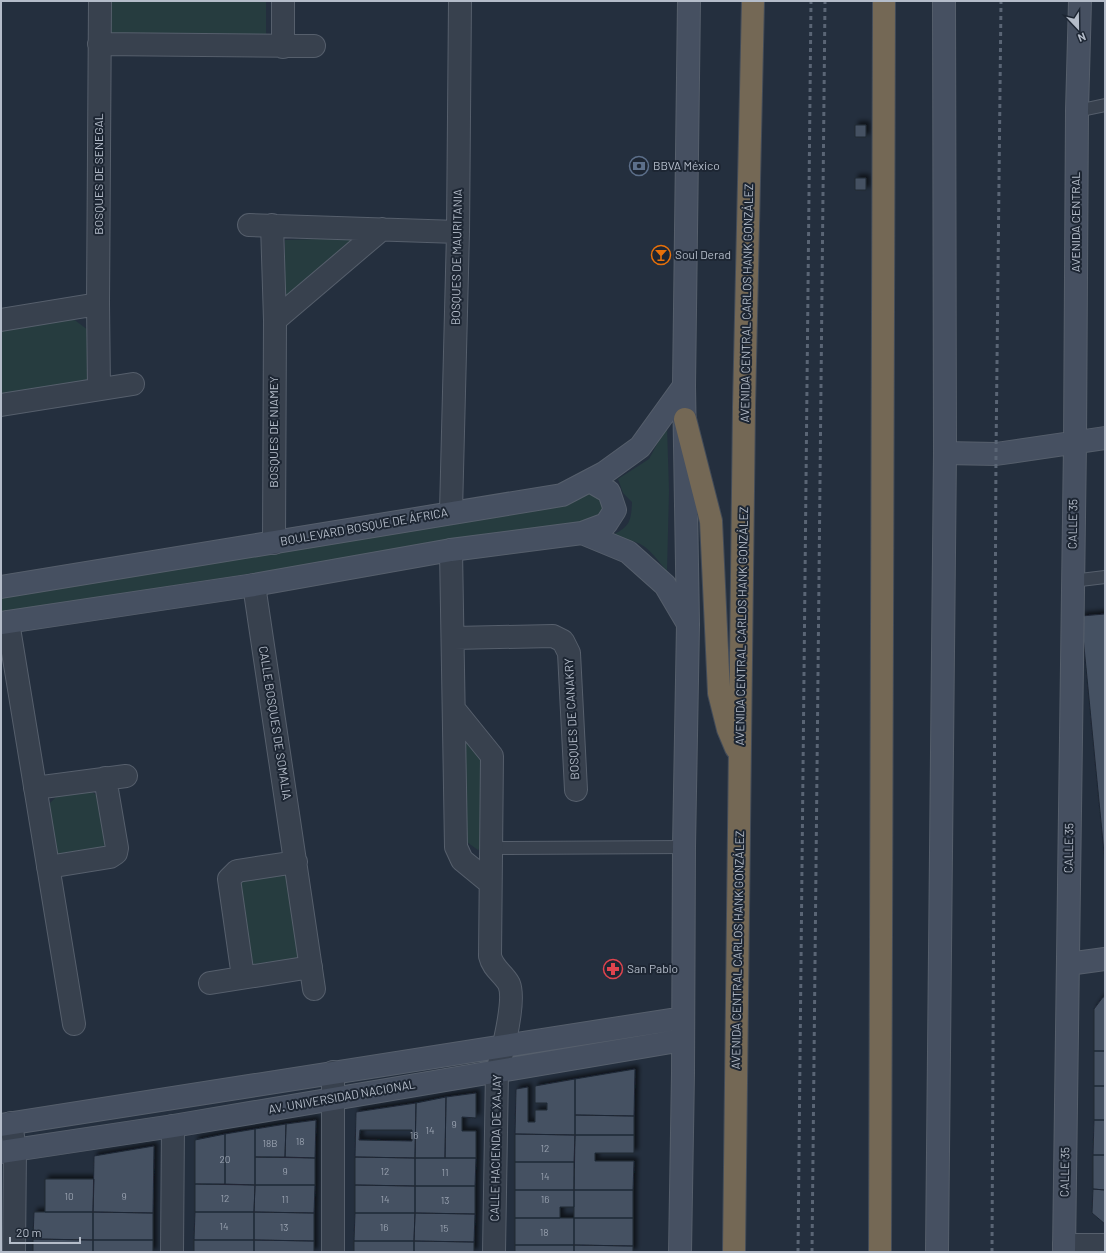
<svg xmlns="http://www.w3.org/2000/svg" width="1106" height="1253" font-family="Barlow,sans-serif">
	<defs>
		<filter id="shadow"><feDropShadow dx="3.5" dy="-3.5" stdDeviation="2" flood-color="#0009"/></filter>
	</defs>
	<rect width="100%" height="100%" fill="#242f3e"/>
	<!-- green -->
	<path fill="#263c3f" d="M110 1H266V38H110Z
		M354 238 285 297V240Z
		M72 318 88 330 92 372 84 383 1 397V331Z
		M667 426 669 491 667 571C644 544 644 540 607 538 628 527 631 526 632 502L623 493 618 479 649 459Z
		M593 490 606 508 597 520 1 612V596Z
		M467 739 482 747 483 844 478 850 464 840 461 744Z
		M84 786 99 797 110 843 91 852 58 856 49 834 46 807 61 792Z
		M287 872 304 958 251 965 238 881Z"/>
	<!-- building -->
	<path fill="#455162" stroke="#1f2835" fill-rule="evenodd" filter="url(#shadow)" d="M855 125H866V137H855Z
		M855 178H866V190H855Z
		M1105 614V863L1081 616Z
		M1103 997H1105V1051H1094V1009Z
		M1094 1051H1105V1086H1094Z
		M635 1069 634 1116 575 1115V1079Z
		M575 1079V1135L515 1134 516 1089 528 1087V1122H535V1110H547V1103H535V1086Z
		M1094 1086H1105V1120H1094Z
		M476 1093V1118L462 1117V1131H476V1158H445L446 1097Z
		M446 1097 445 1158H415L416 1103Z
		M416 1103 415 1158 355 1157 356 1112ZM360 1130H412V1141L359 1140Z
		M575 1115 634 1116V1135H575Z
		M316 1120 315 1158 285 1157 286 1124Z
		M1094 1120H1105V1155H1093Z
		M286 1124 285 1157H255V1129Z
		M255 1129V1185L225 1184V1134Z
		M225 1134V1184H195V1140Z
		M515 1134 575 1135 574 1162H515Z
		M575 1135H634V1153H595V1161H634L633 1190H574Z
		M154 1146 153 1213 93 1212 94 1156Z
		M1093 1155H1105V1190L1093 1189Z
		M255 1157 315 1158V1185H255Z
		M355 1157 415 1158V1186L355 1185Z
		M415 1158H476L475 1186H415Z
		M515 1162H574V1190H515Z
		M45 1179H94L93 1212H45Z
		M195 1184 255 1185 254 1212H195Z
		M255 1185H315L314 1213 254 1212Z
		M355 1185 415 1186V1213H355Z
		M415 1186H475V1214L415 1213Z
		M1093 1189 1105 1190V1224L1092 1213Z
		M515 1190H574V1207H560V1218H515Z
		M574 1190H633V1218H574Z
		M34 1212H93V1240L33 1239Z
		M93 1212 153 1213V1240H93Z
		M195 1212H254V1240H194Z
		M254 1212 314 1213V1241L254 1240Z
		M355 1213H415L414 1241H354Z
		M415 1213 475 1214 474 1242 414 1241Z
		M515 1218H574V1245H515Z
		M574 1218H633V1246L574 1245Z
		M33 1239 93 1240V1252H33Z
		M93 1240H153V1252H93Z
		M194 1240H254V1252H194Z
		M254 1240 314 1241V1252H254Z
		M354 1241H414V1252H354Z
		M414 1241 474 1242V1252H414Z
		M515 1245H574V1252H515Z
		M574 1245 633 1246V1252H574Z"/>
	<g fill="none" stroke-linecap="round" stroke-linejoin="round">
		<defs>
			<path id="lane" d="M1077 111 1105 105
				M1072 581 1105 577
				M491 848 684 847"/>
			<path id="street" d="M283 1V47
				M99 44 314 46
				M249 225 458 232
				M272 225 275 320 274 543
				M1 320 98 304
				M275 320 382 229
				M99 389 98 304 100 1
				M1 405 133 384
				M451 512 458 232 460 1
				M451 550 456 847 462 860 490 883
				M254 585 314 989
				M8 622 74 1024
				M454 638 553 636 563 641 569 653 576 790
				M454 709 492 756 490 956C493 969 503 973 509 984 516 1000 502 1054 497 1072L494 1252
				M35 788 126 776
				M48 867 110 857 116 853 117 848 105 778
				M243 977 229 879 237 871 296 862
				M210 983 311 967
				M11 1123 15 1150 14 1252
				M1064 1245H1105
				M172 1252 173 1126
				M333 1252V1072"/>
			<path id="secondary" d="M945 453 996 454 1105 438
				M582 533 606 524 615 510 609 492 590 481
				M1 587 562 495 604 473 640 447 684 386
				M1 623 254 585 451 550 582 533 628 552 665 585 688 624
				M1068 964 1105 959
				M1 1125 683 1018
				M1 1152 173 1126 683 1040
				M680 1252 683 1073 684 847 688 624 684 386 689 1
				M937 1252 945 453 944 1
				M1064 1252 1075 444 1077 111 1080 1"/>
			<path id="highway" d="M685 419 711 521 719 693 728 729 736 748
				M734 1252 744 407 753 1
				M880 1252 884 1"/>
		</defs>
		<!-- lane casing -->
		<use href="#lane" stroke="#565f6c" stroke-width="14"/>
		<!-- street casing -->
		<use href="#street" stroke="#565f6c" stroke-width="24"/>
		<!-- secondary casing -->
		<use href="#secondary" stroke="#565f6c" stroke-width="24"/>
		<!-- highway casing -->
		<use href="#highway" stroke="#434c59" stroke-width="24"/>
		<!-- lane -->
		<use href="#lane" stroke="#38414e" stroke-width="12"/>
		<!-- street -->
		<use href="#street" stroke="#38414e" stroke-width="22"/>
		<!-- secondary -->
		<use href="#secondary" stroke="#465061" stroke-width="22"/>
		<!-- highway -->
		<use href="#highway" stroke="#746855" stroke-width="22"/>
		<!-- rail -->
		<path stroke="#5a6575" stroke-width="3" stroke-dasharray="4 4" stroke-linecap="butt" d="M798 1252 811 1
			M812 1252 825 1
			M992 1252 996 454 1001 1"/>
	</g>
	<!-- icons -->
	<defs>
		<symbol id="bank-ring" viewBox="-11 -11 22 22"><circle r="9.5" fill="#1d2633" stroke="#5c6f8a" stroke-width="1.5"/><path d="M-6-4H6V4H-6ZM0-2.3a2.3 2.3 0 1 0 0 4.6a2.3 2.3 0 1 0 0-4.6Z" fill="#5c6f8a"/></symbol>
		<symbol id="bar-ring" viewBox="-11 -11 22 22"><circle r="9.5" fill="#1d2633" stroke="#e8710a" stroke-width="1.5"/><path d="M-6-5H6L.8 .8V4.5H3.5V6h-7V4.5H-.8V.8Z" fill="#e8710a"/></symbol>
		<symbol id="pharmacy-ring" viewBox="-11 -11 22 22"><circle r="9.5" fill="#1d2633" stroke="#e0444e" stroke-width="1.5"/><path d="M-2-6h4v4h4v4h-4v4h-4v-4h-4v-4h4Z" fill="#e0444e"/></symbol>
	</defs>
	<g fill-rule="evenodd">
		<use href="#bank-ring" x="628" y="155" width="22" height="22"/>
		<use href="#bar-ring" x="650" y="244" width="22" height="22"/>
		<use href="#pharmacy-ring" x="602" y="958" width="22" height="22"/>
	</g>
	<g text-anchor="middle" stroke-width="4" stroke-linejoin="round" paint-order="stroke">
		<!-- number labels -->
		<g font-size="10" fill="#98a1af">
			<text x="454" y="1128">9</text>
			<text x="430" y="1134">14</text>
			<text x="414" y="1139">16</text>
			<text x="300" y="1145">18</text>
			<text x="270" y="1147">18B</text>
			<text x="545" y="1152">12</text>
			<text x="225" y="1163">20</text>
			<text x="285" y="1175">9</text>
			<text x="385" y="1175">12</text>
			<text x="445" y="1176">11</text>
			<text x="545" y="1180">14</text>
			<text x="69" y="1200">10</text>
			<text x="124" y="1200">9</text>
			<text x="225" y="1202">12</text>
			<text x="285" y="1203">11</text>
			<text x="385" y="1203">14</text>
			<text x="545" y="1203">16</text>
			<text x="445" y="1204">13</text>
			<text x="224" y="1230">14</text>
			<text x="284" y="1231">13</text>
			<text x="384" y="1231">16</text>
			<text x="444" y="1232">15</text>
			<text x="544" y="1236">18</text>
		</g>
		<!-- poi labels -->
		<g font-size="12" fill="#b4bcc9" stroke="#1d2633" text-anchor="start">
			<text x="653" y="170">BBVA México</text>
			<text x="675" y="259">Soul Derad</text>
			<text x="627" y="973">San Pablo</text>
		</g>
		<!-- street labels -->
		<g font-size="12" fill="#b4bcc9" stroke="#1d2633">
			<text transform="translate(99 174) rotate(-90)" y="4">BOSQUES DE SENEGAL</text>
			<text transform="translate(1076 222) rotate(-90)" y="4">AVENIDA CENTRAL</text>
			<text transform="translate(457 257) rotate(-89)" y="4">BOSQUES DE MAURITANIA</text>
			<text transform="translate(747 303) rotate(-89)" y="4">AVENIDA CENTRAL CARLOS HANK GONZÁLEZ</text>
			<text transform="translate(274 432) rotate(-90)" y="4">BOSQUES DE NIAMEY</text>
			<text transform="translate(1073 524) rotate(-89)" y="4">CALLE 35</text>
			<text transform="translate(364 527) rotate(-10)" y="4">BOULEVARD BOSQUE DE ÁFRICA</text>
			<text transform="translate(742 626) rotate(-89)" y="4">AVENIDA CENTRAL CARLOS HANK GONZÁLEZ</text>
			<text transform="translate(572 719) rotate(-93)" y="4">BOSQUES DE CANAKRY</text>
			<text transform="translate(275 723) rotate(81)" y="4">CALLE BOSQUES DE SOMALIA</text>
			<text transform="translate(1069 848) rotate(-89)" y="4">CALLE 35</text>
			<text transform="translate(738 950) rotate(-89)" y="4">AVENIDA CENTRAL CARLOS HANK GONZÁLEZ</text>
			<text transform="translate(342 1097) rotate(-10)" y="4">AV. UNIVERSIDAD NACIONAL</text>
			<text transform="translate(496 1148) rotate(-89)" y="4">CALLE HACIENDA DE XAJAY</text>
			<text transform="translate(1065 1172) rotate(-89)" y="4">CALLE 35</text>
		</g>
	</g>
	<!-- border -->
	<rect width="1106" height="1253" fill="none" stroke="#b4bcc9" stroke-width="4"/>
	<!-- north arrow -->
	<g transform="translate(1078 28) rotate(158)" stroke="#1d2633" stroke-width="3" paint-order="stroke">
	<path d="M0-3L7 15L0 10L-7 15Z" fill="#b4bcc9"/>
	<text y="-6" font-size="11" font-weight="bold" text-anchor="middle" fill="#b4bcc9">N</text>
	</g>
	<!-- scale -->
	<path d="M10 1237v6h70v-6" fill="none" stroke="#b4bcc9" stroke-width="2"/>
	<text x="16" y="1237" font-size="12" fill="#b4bcc9" stroke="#1d2633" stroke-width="3" paint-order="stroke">20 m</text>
</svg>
